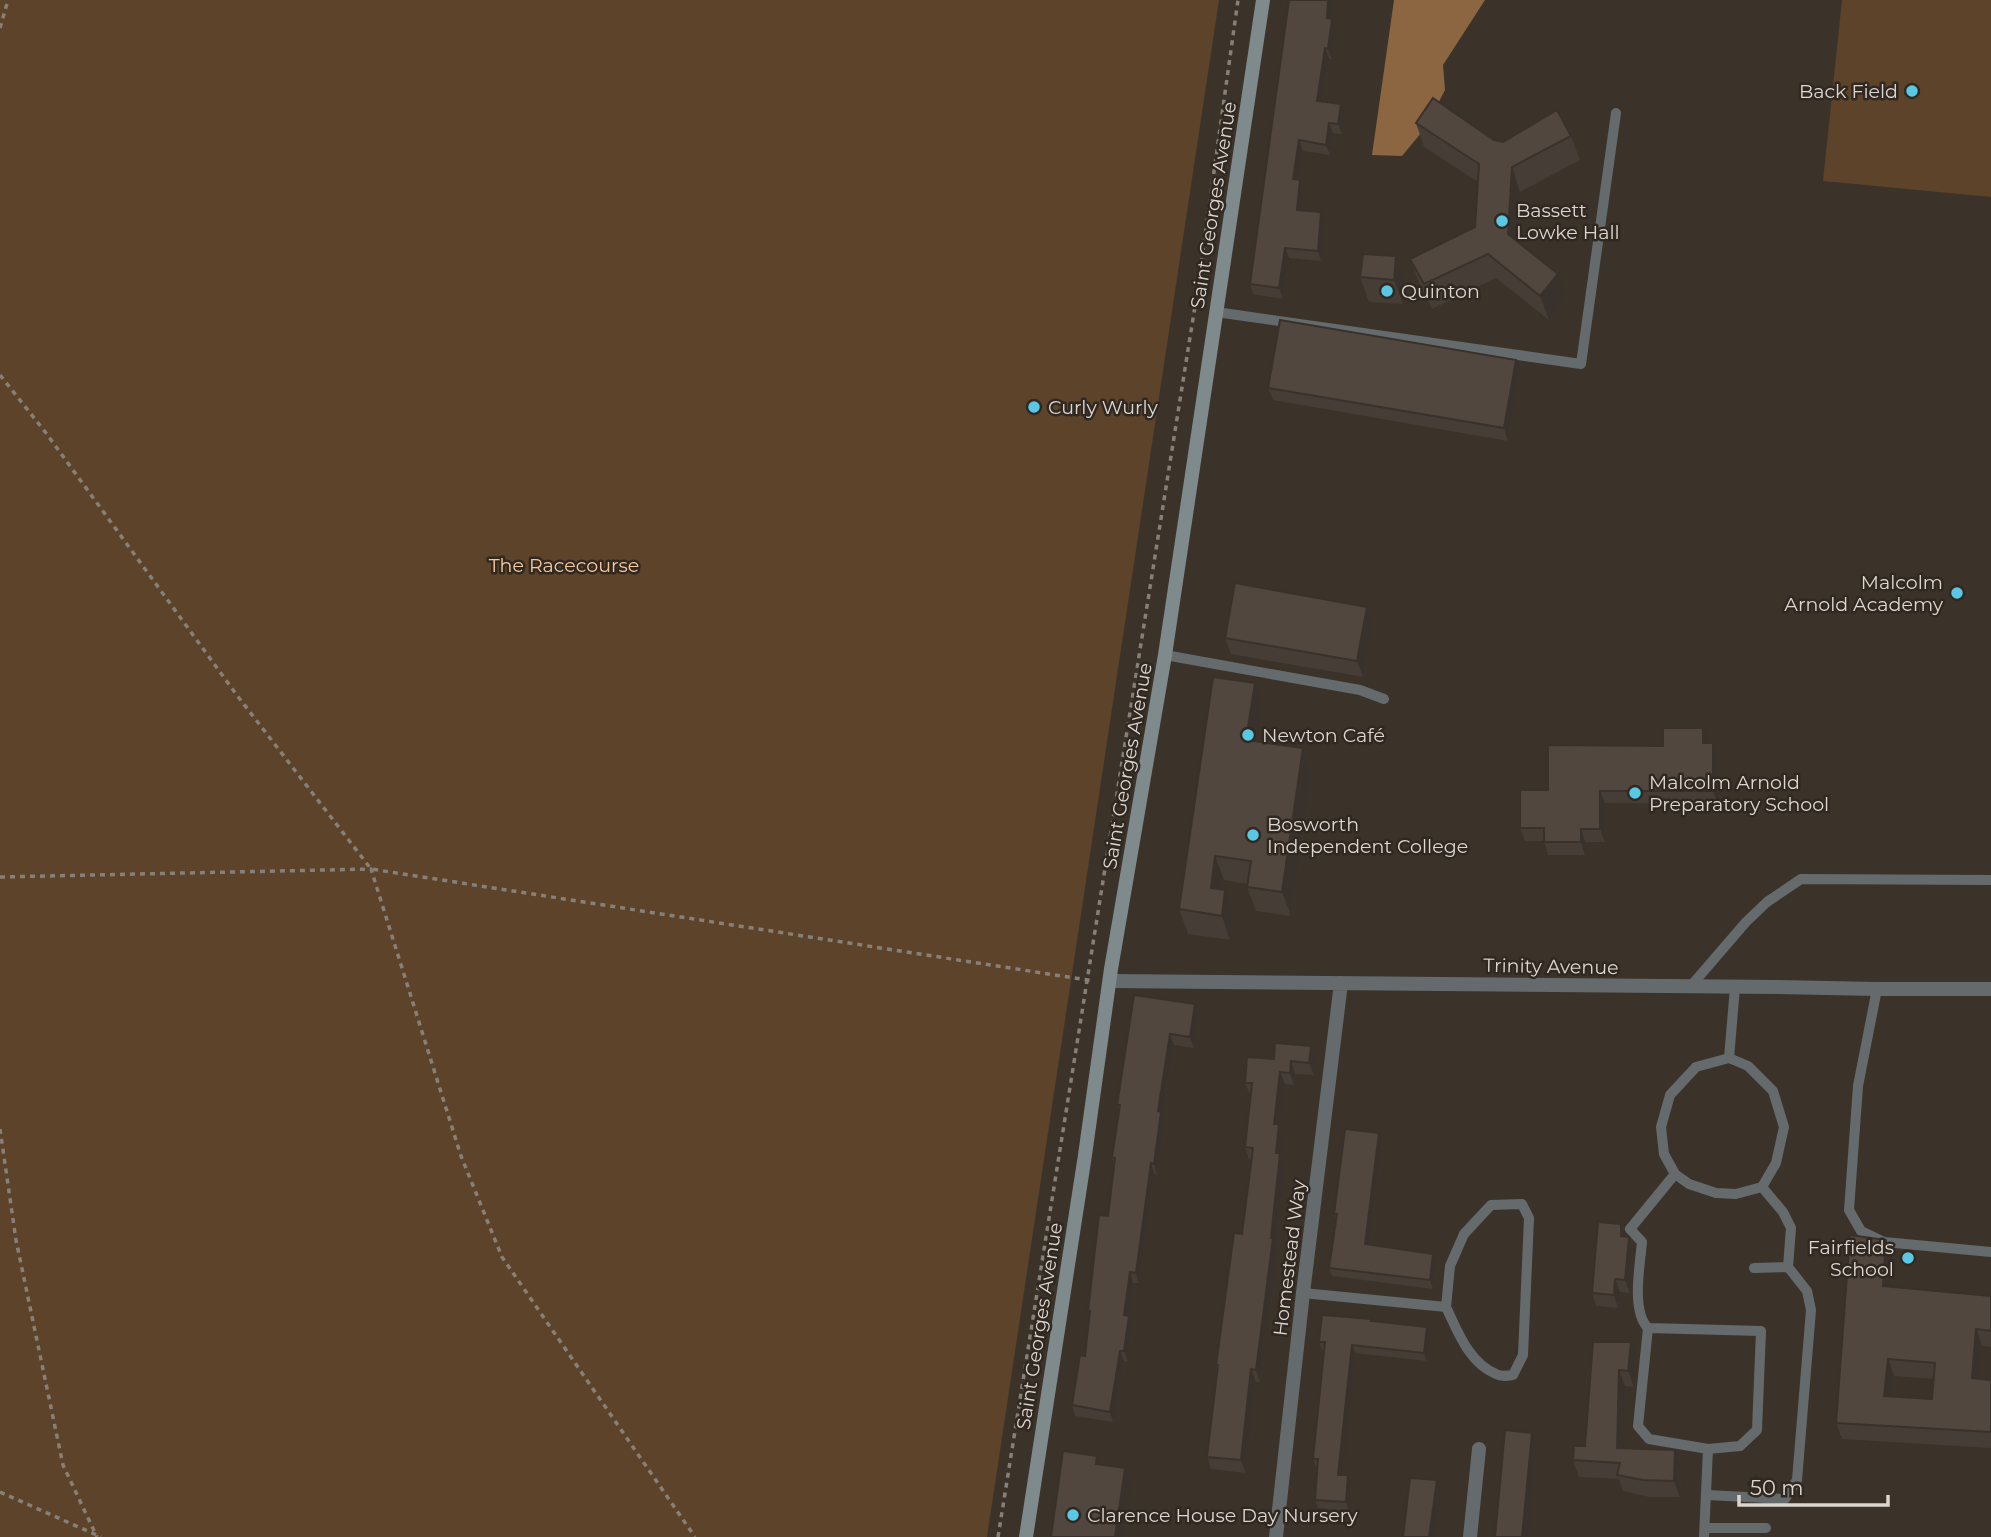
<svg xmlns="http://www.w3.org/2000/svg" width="1991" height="1537" font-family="Montserrat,sans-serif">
	<rect width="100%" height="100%" fill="#3b332a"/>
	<!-- green -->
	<path fill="#5c4329" d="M0 0H1219L987 1537H0Z
		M1842 0H1991V197L1823 181Z"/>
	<!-- forest -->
	<path fill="#8b6641" d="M1394 0H1485L1443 65 1445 90 1426 127 1402 156 1372 155Z"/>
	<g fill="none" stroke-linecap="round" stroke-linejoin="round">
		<!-- path -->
		<path stroke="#878079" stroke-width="3.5" stroke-dasharray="5 5" stroke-linecap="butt" d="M0 28 8 0
			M0 375 46 433 236 694 371 869 1094 981
			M0 877 371 869 461 1156 502 1257 695 1537
			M0 1129 16 1240 63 1465 97 1537
			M0 1492 101 1537
			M998 1537 1196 300 1238 0"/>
		<!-- lane -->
		<path stroke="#656b6d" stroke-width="10" d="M1216 312 1581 364 1616 113
			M1165 655 1360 690 1384 699
			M1690 987 1746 922 1767 902 1801 879 1991 880
			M1877 989 1858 1086 1849 1210 1861 1231 1884 1242 1991 1252
			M1729 1058 1696 1067 1670 1095 1661 1127 1664 1154 1675 1174 1689 1184 1716 1193 1736 1194 1762 1187 1776 1163 1784 1127 1773 1091 1748 1066 1729 1058 1735 987
			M1754 1268 1788 1267
			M1303 1293 1446 1307 1450 1266 1464 1234 1491 1205 1522 1204 1529 1218 1523 1355 1513 1375C1507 1376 1501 1377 1496 1374 1469 1363 1458 1332 1446 1307
			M1648 1328 1761 1331 1757 1430 1740 1446 1708 1449 1649 1439 1638 1426Z
			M1648 1328C1631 1311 1640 1265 1642 1242L1630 1229 1675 1174
			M1707 1495 1785 1499 1797 1480 1811 1310 1807 1291 1788 1267 1791 1228 1783 1212 1762 1187
			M1705 1528H1766
			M1704 1537 1708 1449"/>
		<!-- street -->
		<path stroke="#656b6d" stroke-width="14" d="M1110 981 1776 987 1877 989H1991
			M1276 1537 1303 1293 1341 983
			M1470 1537 1479 1449"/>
		<!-- secondary -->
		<path stroke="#7f8a8d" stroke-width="14" d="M1026 1537 1085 1155 1111 969 1165 655 1263 0"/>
	</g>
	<!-- wall -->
	<path fill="#463d36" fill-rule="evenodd" d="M1333 0 1331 19 1336 29 1332 59H1329L1322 101 1345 115 1342 134 1333 133 1330 155 1303 151 1298 180H1300L1304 190 1302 210 1325 223 1321 261 1289 258 1283 299 1253 294 1250 284Z
		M1416 123 1503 142 1571 136 1580 160 1520 192 1518 242 1566 299 1549 320 1496 278 1432 309 1419 283 1410 259 1475 227 1478 182 1424 147Z
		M1396 256 1405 281 1403 304 1369 302 1360 277Z
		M1520 373 1508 441 1273 400 1268 388Z
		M1373 623 1363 677 1231 654 1225 638Z
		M1263 707 1258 741 1303 748 1312 772 1291 916 1256 911 1247 887 1248 884 1224 880 1223 890 1234 914 1230 940 1188 934 1179 909Z
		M1708 740V743H1713L1718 756V804L1605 803V842H1585V855H1548L1544 841H1525L1520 828 1663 746Z
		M1134 995 1195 1004 1199 1015 1194 1048 1174 1045 1162 1115 1165 1122 1157 1174H1154L1139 1283H1133L1129 1317 1132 1326 1128 1362 1124 1361 1113 1422 1075 1416 1072 1405 1085 1356 1090 1316 1088 1311 1108 1216 1114 1164 1112 1157 1119 1110 1117 1105Z
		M1311 1046 1315 1059 1314 1075 1295 1074 1294 1085 1285 1084 1280 1127 1284 1137 1281 1158 1284 1166 1276 1246 1278 1251 1260 1382H1256L1246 1473 1211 1469 1207 1457 1217 1368 1216 1365 1242 1234 1252 1160 1249 1159 1245 1147 1250 1095 1245 1083 1274 1059Z
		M1382 1142 1369 1245 1433 1254 1436 1262 1433 1289 1332 1276 1329 1268 1336 1220 1334 1214Z
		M1626 1236 1629 1237 1633 1249 1630 1293 1620 1292 1618 1308 1596 1306 1592 1293Z
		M1886 1240 1892 1256 1890 1287 1991 1296V1347L1982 1346 1979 1379 1991 1380V1448L1842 1439 1836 1423ZM1894 1376 1934 1379 1932 1399 1892 1396Z
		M1372 1319 1373 1322 1430 1336 1427 1361 1355 1353 1342 1475H1348L1351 1484 1349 1511 1318 1508 1315 1500 1317 1467H1316L1313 1459 1324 1350H1322L1319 1342Z
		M1593 1342 1637 1359 1634 1387 1625 1386 1623 1448 1681 1466 1680 1497H1649L1623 1491 1619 1479 1579 1477 1573 1460 1585 1446Z"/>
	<!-- shaded-wall -->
	<path fill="#39322c" d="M1328 0H1333L1331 28 1327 18Z
		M1332 19 1336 29 1332 59 1328 49Z
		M1325 48 1329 59 1320 111 1317 101Z
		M1341 104 1345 115 1342 134 1338 124Z
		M1329 123 1333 133 1330 155 1326 145Z
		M1299 140 1303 151 1297 189 1293 179Z
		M1512 167 1520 192 1517 259 1508 234Z
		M1300 180 1304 190 1301 220 1297 210Z
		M1321 212 1325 223 1321 261 1318 251Z
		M1285 248 1289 258 1283 299 1279 288Z
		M1396 256 1405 281 1403 304 1394 280Z
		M1558 274 1566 299 1549 320 1540 296Z
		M1516 360 1520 373 1508 441 1504 428Z
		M1367 607 1373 623 1363 677 1357 661Z
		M1255 683 1263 707 1255 764 1246 740Z
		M1703 728 1708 740V756L1703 743Z
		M1713 743 1718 756V804L1713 791Z
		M1303 748 1312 772 1291 916 1282 892Z
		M1600 791 1605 803V842L1600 829Z
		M1581 829 1585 842V855L1581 842Z
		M1215 856 1224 880 1220 912 1211 888Z
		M1225 890 1234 914 1230 940 1222 916Z
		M1195 1004 1199 1015 1194 1048 1190 1037Z
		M1170 1034 1174 1045 1162 1115 1165 1122 1157 1174 1154 1164 1158 1111Z
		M1311 1046 1315 1059 1314 1075 1309 1063Z
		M1291 1061 1295 1074 1294 1085 1290 1073Z
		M1280 1072 1285 1084 1280 1127 1284 1137 1281 1158 1284 1166 1276 1246 1278 1251 1260 1382 1256 1370 1271 1238 1276 1153 1274 1124Z
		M1379 1133 1382 1142 1368 1253 1365 1244Z
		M1151 1163 1154 1174 1139 1283 1136 1273Z
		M1621 1224 1626 1236H1621Z
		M1629 1237 1633 1249 1630 1293 1625 1280Z
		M1886 1240 1892 1256 1889 1303 1883 1286Z
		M1433 1254 1436 1262 1433 1289 1430 1280Z
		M1130 1272 1133 1283 1129 1317 1132 1326 1128 1362 1124 1351V1315Z
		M1615 1279 1620 1292 1618 1308 1614 1295Z
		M1427 1327 1430 1336 1427 1361 1424 1353Z
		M1976 1329 1982 1346 1978 1395 1972 1378Z
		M1631 1342 1637 1359 1634 1387 1628 1371Z
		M1352 1345 1355 1353 1342 1483 1338 1475Z
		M1120 1351 1124 1361 1113 1422 1110 1412Z
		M1888 1359 1894 1376 1890 1412 1884 1396Z
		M1251 1369 1256 1382 1246 1473 1241 1460Z
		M1619 1370 1625 1386 1623 1464 1617 1448Z
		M1532 1433 1536 1446 1528 1537H1522Z
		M1675 1450 1681 1466 1680 1497 1674 1481Z
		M1125 1468 1131 1484 1124 1537H1115Z
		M1348 1475 1351 1484 1349 1511 1346 1502Z
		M1437 1480 1441 1492 1435 1537H1429Z"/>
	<!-- building -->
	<path fill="#51473f" stroke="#39322c" stroke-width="2" fill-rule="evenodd" d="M1289 0H1328L1327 18 1332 19 1328 49 1325 48 1317 101 1341 104 1338 124 1329 123 1326 145 1299 140 1293 179 1300 180 1297 210 1321 212 1318 251 1285 248 1279 288 1250 284Z
		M1433 98 1494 140 1503 142 1557 110 1571 136 1512 167 1508 234 1558 274 1540 296 1488 254 1424 284 1410 259 1475 227 1479 164 1416 123Z
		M1363 254 1396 256 1394 280 1360 277Z
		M1280 320 1516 360 1504 428 1268 388Z
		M1235 583 1367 607 1357 661 1225 638Z
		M1213 677 1255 683 1246 740 1303 748 1282 892 1247 887 1251 861 1215 856 1211 888 1225 890 1222 916 1179 909Z
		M1663 728H1703V743H1713V791H1600V829H1581V842H1544V828H1520V790H1548V745L1663 746Z
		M1134 995 1195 1004 1190 1037 1170 1034 1158 1111 1161 1112 1154 1164 1151 1163 1136 1273 1130 1272 1124 1315 1129 1316 1124 1351H1120L1110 1412 1072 1405 1080 1355 1085 1356 1090 1311H1088L1099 1215 1108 1216 1115 1158 1112 1157 1120 1105H1117Z
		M1275 1043 1311 1046 1309 1063 1291 1061 1290 1073 1280 1072 1274 1124H1279L1276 1153H1280L1271 1238H1273L1256 1370 1251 1369 1241 1460 1207 1457 1218 1365H1216L1234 1233 1242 1234 1253 1148 1245 1147 1252 1083H1245L1247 1057 1274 1059Z
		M1345 1129 1379 1133 1365 1244 1433 1254 1430 1280 1329 1268 1337 1214H1334Z
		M1598 1222 1621 1224V1236L1629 1237 1625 1280 1615 1279 1614 1295 1592 1293Z
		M1850 1235 1886 1240 1883 1286 1991 1296V1331L1976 1329 1972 1378 1991 1380V1432L1836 1423ZM1888 1359 1935 1363 1932 1399 1884 1396Z
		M1322 1315 1372 1319 1371 1321 1427 1327 1424 1353 1352 1345 1338 1475H1348L1346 1502 1315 1500 1318 1459H1313L1325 1342H1319Z
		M1593 1342H1631L1628 1371 1619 1370 1617 1448 1675 1450 1674 1481 1643 1480 1617 1475 1620 1463 1573 1460 1574 1446H1585Z
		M1505 1430 1532 1433 1522 1537H1495Z
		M1063 1451 1097 1456 1096 1464 1125 1468 1115 1537H1051Z
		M1410 1478 1437 1480 1429 1537H1403Z"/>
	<!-- markers -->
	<g fill="#59c8e4" stroke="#312921" stroke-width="2.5">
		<circle cx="1912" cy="91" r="7"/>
		<circle cx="1502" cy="221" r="7"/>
		<circle cx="1387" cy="291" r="7"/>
		<circle cx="1034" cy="407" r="7"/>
		<circle cx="1957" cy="593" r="7"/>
		<circle cx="1248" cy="735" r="7"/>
		<circle cx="1635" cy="793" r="7"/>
		<circle cx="1253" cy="835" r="7"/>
		<circle cx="1908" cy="1258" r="7"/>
		<circle cx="1073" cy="1515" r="7"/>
	</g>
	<g text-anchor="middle" stroke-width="5" stroke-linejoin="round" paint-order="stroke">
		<!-- poi labels -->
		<g font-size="19" fill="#dcd6d1" stroke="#312921" text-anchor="start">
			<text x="1898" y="98" text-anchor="end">Back Field</text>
			<text x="1516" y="217">Bassett<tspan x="1516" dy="22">Lowke Hall</tspan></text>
			<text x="1401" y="298">Quinton</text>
			<text x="1048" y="414">Curly Wurly</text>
			<text x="1943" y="589" text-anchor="end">Malcolm<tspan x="1943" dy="22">Arnold Academy</tspan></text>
			<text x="1262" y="742">Newton Café</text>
			<text x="1649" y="789">Malcolm Arnold<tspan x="1649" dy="22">Preparatory School</tspan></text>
			<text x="1267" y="831">Bosworth<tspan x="1267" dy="22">Independent College</tspan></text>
			<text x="1894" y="1254" text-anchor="end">Fairfields<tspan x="1894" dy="22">School</tspan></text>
			<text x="1087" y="1522">Clarence House Day Nursery</text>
		</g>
		<!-- street labels -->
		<g font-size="19" fill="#dcd6d1" stroke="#312921">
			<text transform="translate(1213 205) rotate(-81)" y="7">Saint Georges Avenue</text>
			<text transform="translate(1127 766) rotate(-80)" y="7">Saint Georges Avenue</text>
			<text transform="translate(1551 966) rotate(1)" y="7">Trinity Avenue</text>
			<text transform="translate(1289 1258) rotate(-83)" y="7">Homestead Way</text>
			<text transform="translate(1039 1326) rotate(-81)" y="7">Saint Georges Avenue</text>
		</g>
		<!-- park labels -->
		<g font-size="19" fill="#f7c79a" stroke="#312921">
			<text x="564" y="572">The Racecourse</text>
		</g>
	</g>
	<!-- scale -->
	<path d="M1739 1495v10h149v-10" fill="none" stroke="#dcd6d1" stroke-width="3.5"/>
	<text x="1750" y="1495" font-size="21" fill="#dcd6d1" stroke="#312921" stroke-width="5" paint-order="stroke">50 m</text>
</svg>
